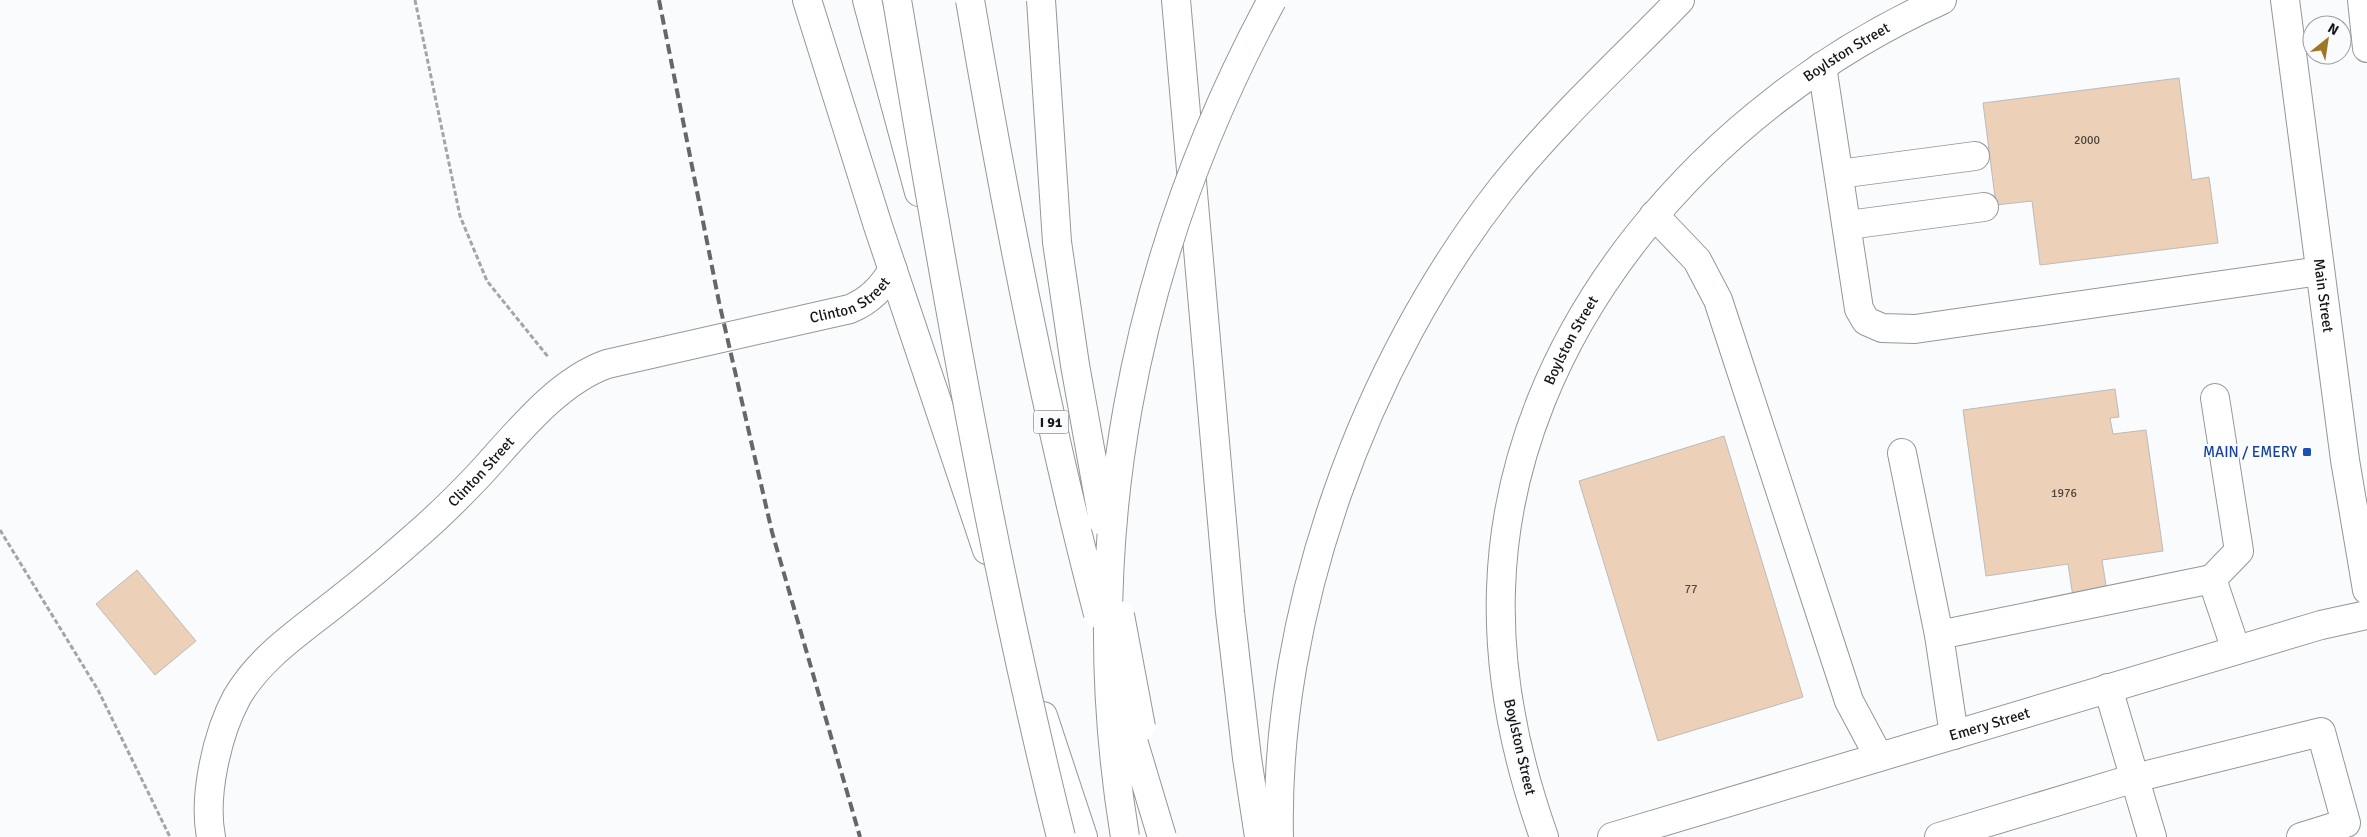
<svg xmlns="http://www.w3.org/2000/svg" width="2367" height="837" font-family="Signika,sans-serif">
	<rect width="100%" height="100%" fill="#f9fbfd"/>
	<!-- building -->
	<path fill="#ecd0b7" stroke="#bdbbb9" d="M2179 78 2192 180 2209 177 2218 243 2040 265 2032 201 1996 205 1983 103Z
		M2115 389 2119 417 2110 418 2113 434 2146 430 2163 551 2102 560 2107 592 2073 597 2068 564 1986 576 1963 410Z
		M1724 436 1803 697 1658 741 1579 481Z
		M137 570 196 641 155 675 96 604Z"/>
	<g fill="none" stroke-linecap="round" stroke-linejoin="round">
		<defs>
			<g id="minor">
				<path d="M1822 66 1859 309 1866 321 1882 328 1915 329 2320 271"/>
				<path d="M1839 174 1975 156"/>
				<path d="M1654 215 1697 260 1718 300 1849 701 1879 757"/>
				<path d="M1848 225 1984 207"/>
				<path d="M2215 398 2239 551 2212 579 2236 650"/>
				<path d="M1902 453 1939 635 1954 735"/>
				<path d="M1939 635 2212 579"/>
				<path d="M2108 688 2152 837"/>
				<path id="s1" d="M211 837C203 796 217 734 237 697 261 656 302 630 338 601 365 580 391 558 417 535 439 516 459 496 479 475 515 436 556 382 607 364L850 309C871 300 881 288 893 270"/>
				<path id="s2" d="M1544 837C1516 758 1498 674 1501 589 1509 328 1712 103 1942 0"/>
				<path id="s3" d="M1612 837 2321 625 2367 615"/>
				<path d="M1939 837 2135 778 2321 732 2346 823 2301 837"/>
			</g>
			<g id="major">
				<path d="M807 0 878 226 987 550"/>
				<path d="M1176 0 1230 612 1247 758 1259 837"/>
				<path id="s4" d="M2285 0 2345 460 2367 590"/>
				<path d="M2362 0 2367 48"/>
				<path d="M1043 716 1083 837"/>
			</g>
			<path id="highway" d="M867 0 919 192
				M1279 837C1274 613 1364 364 1502 188 1556 120 1620 62 1680 0"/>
		</defs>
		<!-- minor casing -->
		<use href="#minor" stroke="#949798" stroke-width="30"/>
		<!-- major casing -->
		<use href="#major" stroke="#949798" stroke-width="30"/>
		<!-- highway casing -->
		<use href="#highway" stroke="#949798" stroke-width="30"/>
		<!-- path -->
		<path stroke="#a3a5a6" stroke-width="3" stroke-dasharray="5 2.5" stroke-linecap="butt" d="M415 0 460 216 487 281 549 358
			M0 530 98 690 170 837"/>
		<!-- minor -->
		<use href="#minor" stroke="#fff" stroke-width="28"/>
		<!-- major -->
		<use href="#major" stroke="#fff" stroke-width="28"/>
		<!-- highway -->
		<use href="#highway" stroke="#fff" stroke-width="28"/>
		<!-- rail -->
		<path stroke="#666768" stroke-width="4" stroke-dasharray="10 5" stroke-linecap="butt" d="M659 0 719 302 772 532 860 837"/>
		<defs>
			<path id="highway-bridge" d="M897 0C944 281 992 561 1061 837
				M970 0C1005 206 1045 412 1098 614
				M1041 0 1057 242 1075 365 1103 521
				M1120 615 1141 727
				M1123 707 1162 837
				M1125 837C1077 546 1132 259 1272 0"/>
		</defs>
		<!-- highway-bridge casing -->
		<use href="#highway-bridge" stroke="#949798" stroke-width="30" stroke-linecap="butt"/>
		<!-- highway-bridge -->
		<use href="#highway-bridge" stroke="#fff" stroke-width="28"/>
	</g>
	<!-- markers -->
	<rect fill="#1a4fb4" stroke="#f9fbfd" stroke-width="2" x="2302" y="447" width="10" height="10" rx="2.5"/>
	<g text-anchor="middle" stroke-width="4" stroke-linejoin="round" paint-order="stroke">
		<!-- number labels -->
		<g font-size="12" fill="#4c4540">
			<text x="2087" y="144">2000</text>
			<text x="2064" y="497">1976</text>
			<text x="1691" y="593">77</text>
		</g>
		<!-- shield labels -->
		<rect fill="#f9fbfd" stroke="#5a5b5d" stroke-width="1" x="1033.5" y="410.5" width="35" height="23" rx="4"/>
		<g font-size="14" font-weight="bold" fill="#161718">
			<text x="1051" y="427">I 91</text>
		</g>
		<!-- street labels -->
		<g font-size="15" fill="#161718" stroke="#f9fbfd">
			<text dy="5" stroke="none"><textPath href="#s2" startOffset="918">Boylston Street</textPath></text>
			<text dy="5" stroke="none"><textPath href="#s4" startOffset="298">Main Street</textPath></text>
			<text dy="5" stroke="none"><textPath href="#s1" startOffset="898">Clinton Street</textPath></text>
			<text dy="5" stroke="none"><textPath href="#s2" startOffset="514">Boylston Street</textPath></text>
			<text dy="5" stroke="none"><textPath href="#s1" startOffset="478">Clinton Street</textPath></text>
			<text dy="5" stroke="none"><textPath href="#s3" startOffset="394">Emery Street</textPath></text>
			<text transform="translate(1520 747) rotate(77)" y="5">Boylston Street</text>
		</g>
		<!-- transit labels -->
		<g font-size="15" fill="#164399" stroke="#f9fbfd" text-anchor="end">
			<text x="2297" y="457">MAIN / EMERY</text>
		</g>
	</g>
	<!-- north arrow -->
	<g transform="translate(2327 40) rotate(30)"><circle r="24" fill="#f9fbfd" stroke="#9ea0a1"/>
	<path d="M0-4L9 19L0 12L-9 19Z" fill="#9e7624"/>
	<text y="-8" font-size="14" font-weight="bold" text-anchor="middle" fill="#161718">N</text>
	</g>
</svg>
